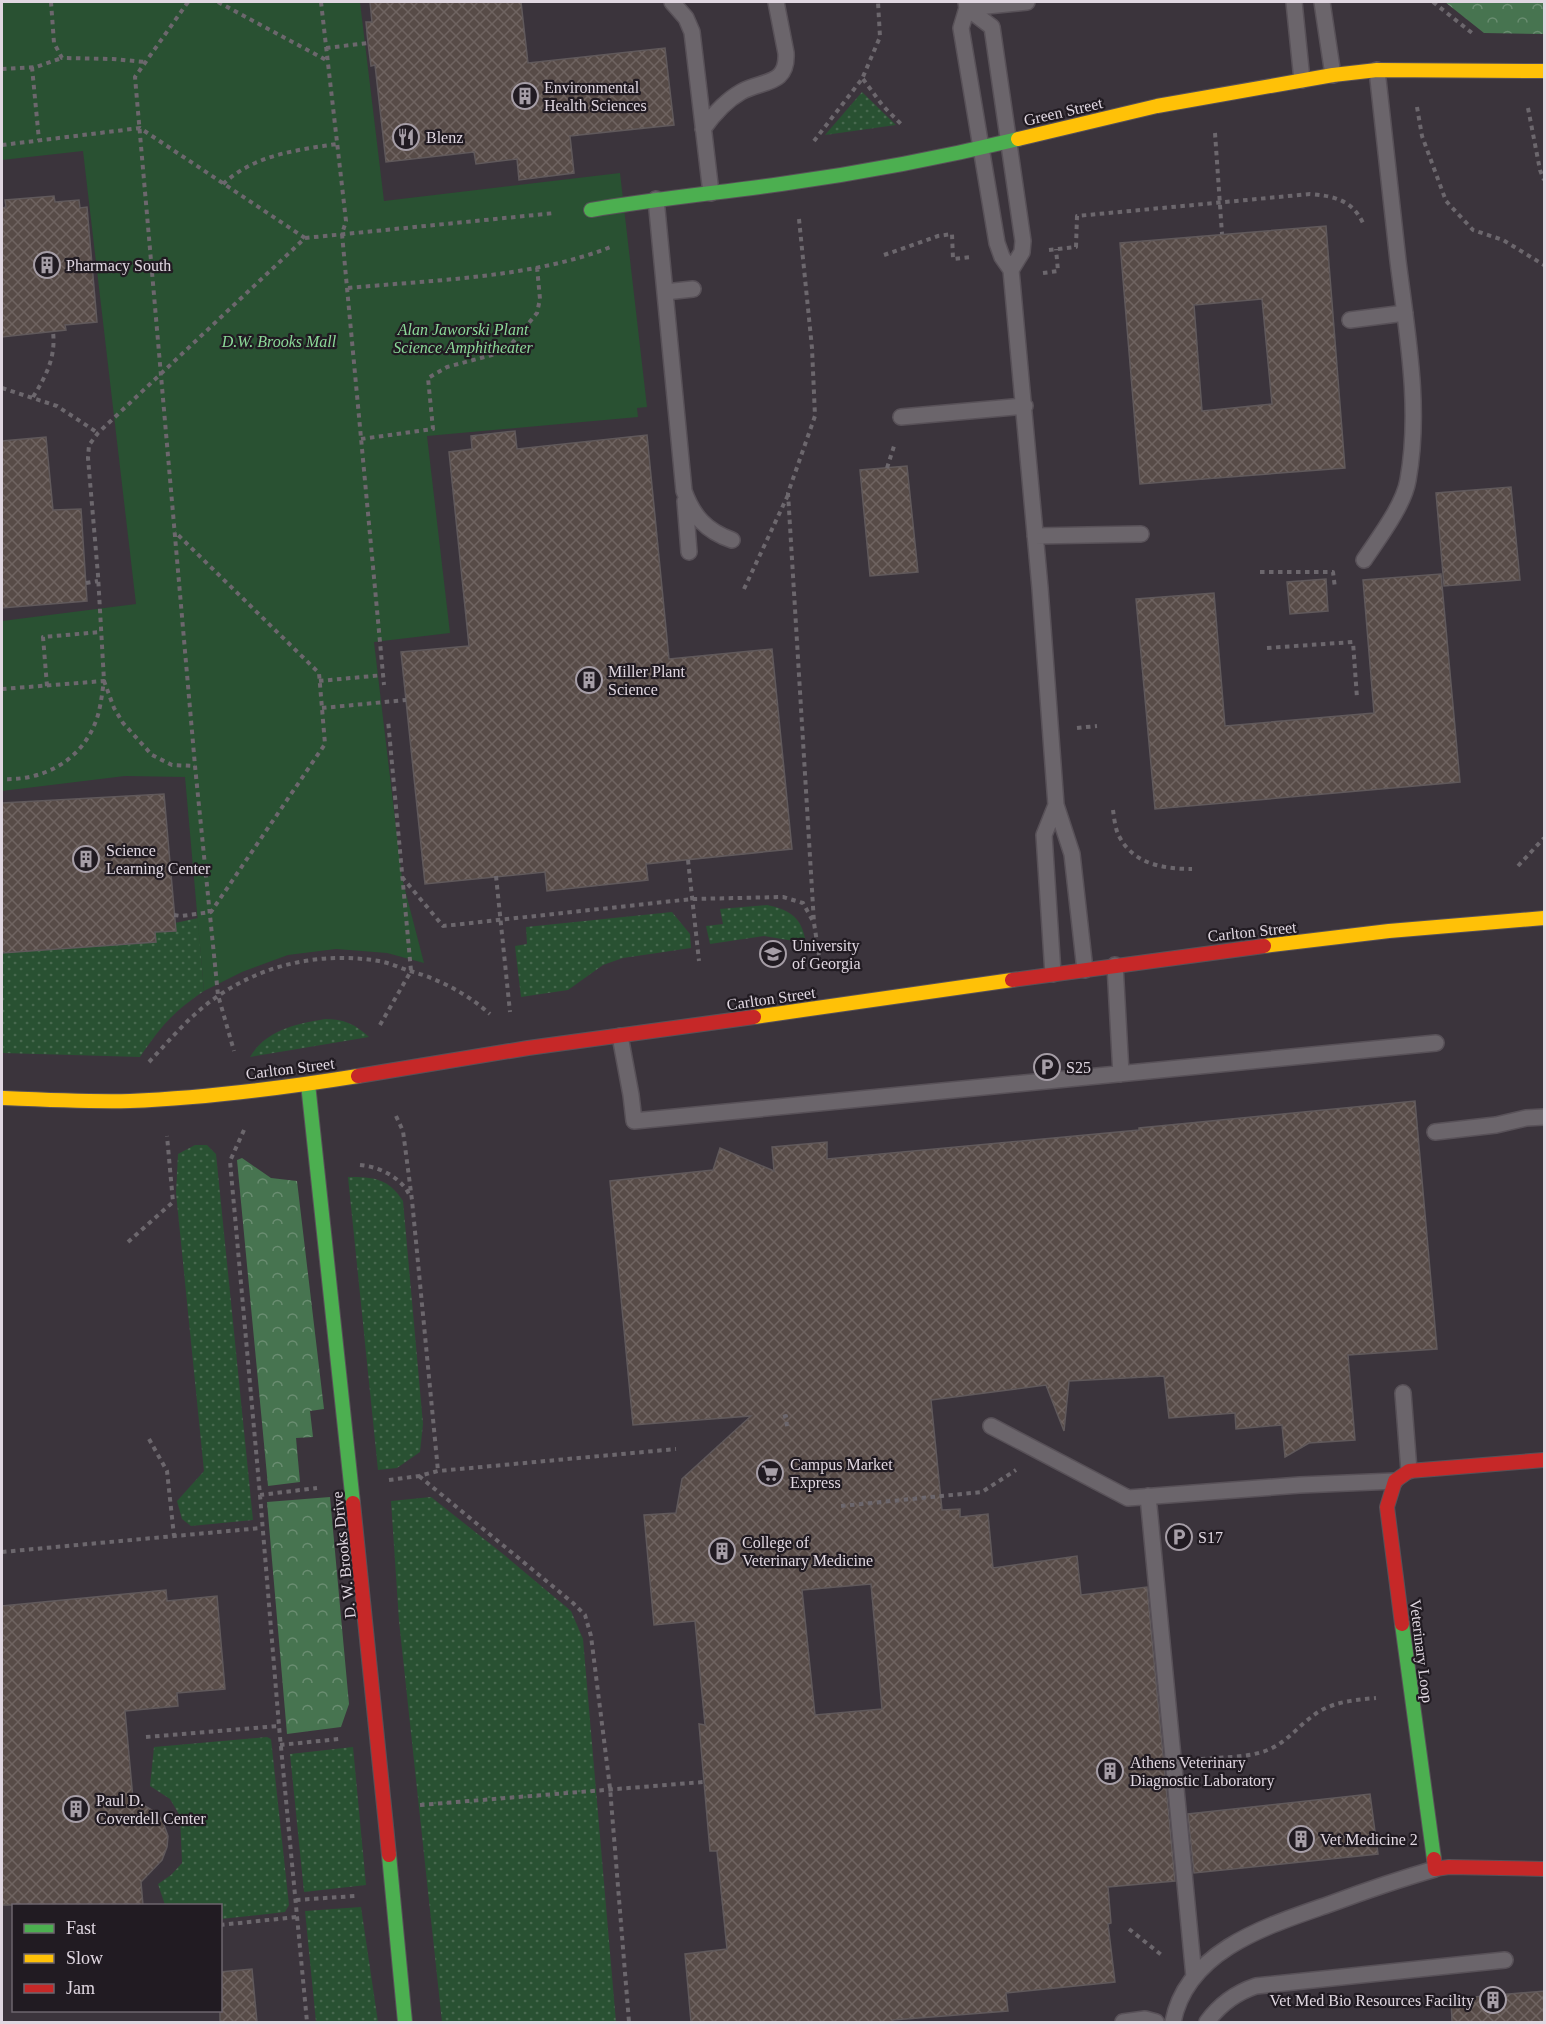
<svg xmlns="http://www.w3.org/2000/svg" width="1546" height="2024" font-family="'Times New Roman',serif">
	<defs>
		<pattern id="grass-dots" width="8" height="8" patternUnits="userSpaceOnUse" patternTransform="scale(1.5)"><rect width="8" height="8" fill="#295132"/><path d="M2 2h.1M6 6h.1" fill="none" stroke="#48694f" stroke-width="1.8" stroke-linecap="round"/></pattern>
		<pattern id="forest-crowns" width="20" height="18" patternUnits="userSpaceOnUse" patternTransform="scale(1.5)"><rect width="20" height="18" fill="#477450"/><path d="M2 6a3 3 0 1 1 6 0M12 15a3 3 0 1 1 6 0" fill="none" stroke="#6a8d71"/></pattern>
		<pattern id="building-cross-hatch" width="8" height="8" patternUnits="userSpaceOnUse" patternTransform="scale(1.5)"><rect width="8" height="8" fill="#574b47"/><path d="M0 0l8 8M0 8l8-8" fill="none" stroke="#6f6461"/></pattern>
	</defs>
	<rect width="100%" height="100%" fill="#3b343c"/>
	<!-- grass -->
	<path fill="url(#grass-dots)" d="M862 92 896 125 825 135Z
		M767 905C791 910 802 918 806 943L764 936 710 944 706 926 723 924 720 909Z
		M672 912 690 934 691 948 623 958 603 965 568 990 521 997 515 946 527 944 526 927Z
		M198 918 204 991C173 1012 161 1026 140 1057L2 1053V953L155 942V932L175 931V923Z
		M325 1019C344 1019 355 1024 369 1037L250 1057C266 1030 296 1024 325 1019Z
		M195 1145H207L216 1154 253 1520 191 1526 182 1519 177 1501 204 1471 176 1193 178 1154Z
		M348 1177C374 1177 388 1178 403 1201L423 1424 420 1452 397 1468 378 1470Z
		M431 1497 503 1554 571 1611 583 1639 616 2022H442L399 1621 391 1501Z
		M267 1737 271 1739 289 1905 285 1912 221 1919 220 1906 165 1905 158 1884 171 1875 182 1863 180 1816 170 1799 150 1786 154 1747Z
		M353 1747 366 1885 304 1892 290 1754Z
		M361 1907 378 2022H316L305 1911Z"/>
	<!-- forest -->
	<path fill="url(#forest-crowns)" d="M1445 2H1544V34L1484 33Z
		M242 1158 271 1178 297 1181 324 1409 310 1411 313 1437 296 1438 300 1482 268 1486 237 1160Z
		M330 1497 349 1704 341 1727 287 1734 267 1502Z"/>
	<!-- park -->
	<path fill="#295132" d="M2 2H360L384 201 620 173 647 407 637 408 638 417 427 436 450 633 374 642 402 878 424 963 387 953 336 949 288 955 242 972 204 991 185 777 125 776 2 791V621L136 604 83 151 2 160Z"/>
	<!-- building -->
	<path fill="url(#building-cross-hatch)" stroke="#60595b" stroke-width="1.5" fill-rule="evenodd" d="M370 2H521L528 63 665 48 674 125 570 136 574 173 519 180 517 159 476 164 474 152 386 162 375 65 371 66 368 43 366 22H372Z
		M54 196 55 202 79 200 80 208 87 207 97 322 65 325 66 330 2 337V208L6 207 5 200Z
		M1326 226 1345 468 1140 484 1120 243ZM1262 299 1272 404 1202 411 1194 305Z
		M515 431 517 449 647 435 669 659 772 649 792 849 646 864 648 880 547 891 545 872 425 884 401 652 469 646 449 452 472 449 471 436Z
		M46 437 53 510 81 509 87 601 2 608V441Z
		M907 466 918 572 870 576 860 470Z
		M1511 487 1520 580 1444 586 1436 493Z
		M1441 574 1460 782 1155 809 1136 599 1214 593 1225 726 1374 713 1363 580Z
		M1326 579 1328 611 1290 614 1287 582Z
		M164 794 176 931 155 932 156 942 2 953V803Z
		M1415 1101 1437 1349 1348 1355 1355 1440 1309 1443 1285 1457 1282 1425 1236 1429 1235 1413 1169 1418 1164 1376 1069 1381 1064 1431 1046 1385 931 1400 942 1510 960 1509V1517L988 1514 993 1568 1077 1556 1081 1595 1147 1587 1175 1881 1108 1887 1111 1923 1108 1924 1115 1982 1006 1993 1008 2011 893 2020V2022H691L685 1954 727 1949 717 1851H710L699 1724 705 1725 695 1621 654 1625 644 1515 676 1513 682 1479 751 1416 633 1425 610 1181 713 1170 720 1148 774 1171 772 1147 827 1142V1159L1139 1130V1128ZM871 1584 882 1709 815 1715 802 1590Z
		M166 1590 167 1601 217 1596 225 1689 177 1693 178 1706 125 1711 133 1799 157 1813 163 1822 168 1836 167 1847 162 1860 141 1882 143 1905H2V1606Z
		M1370 1794 1378 1854 1194 1873 1188 1814Z
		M252 1969 257 2022H220V1972Z
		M1545 1991V2022H1452L1451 1999Z"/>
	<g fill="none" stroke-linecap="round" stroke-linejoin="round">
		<defs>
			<path id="lane" d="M672 2 686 18 692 32 711 193
				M966 2 967 8 961 28 997 243 1002 257 1011 270 1040 588 1056 805 1072 854 1085 970
				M1294 2 1302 80
				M1322 2 1333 75
				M967 8 992 27 1023 241 1022 252 1011 270
				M967 8 1027 2
				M703 129C713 115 725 101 741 92 762 80 788 86 786 53L776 2
				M656 199 684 491C693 516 706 531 732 540
				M665 292 693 289
				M1350 320 1405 313
				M901 417 1025 406
				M685 501 689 552
				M1035 536 1141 534
				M1364 560C1378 539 1404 505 1408 480 1421 408 1407 333 1398 261 1391 198 1384 134 1377 70
				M1115 965 1121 1074
				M1053 974 1044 835 1056 805
				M620 1036 631 1095 634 1121 1436 1043
				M1435 1132 1496 1125 1526 1118 1544 1117
				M1403 1393 1409 1471
				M991 1426 1128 1498 1300 1485 1395 1481
				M1148 1496 1194 1977
				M1123 2022 1145 2019 1156 2022
				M1173 2022C1187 1949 1270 1925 1330 1904 1365 1891 1400 1879 1435 1869
				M1207 2022C1220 2004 1235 1993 1256 1986L1505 1960"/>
			<path id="fast" d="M591 210C654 199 717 193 781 184 860 173 940 158 1018 139
				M308 1084 353 1503
				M1402 1624 1434 1859
				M389 1855 405 2022"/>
			<path id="slow" d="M1018 139 1157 106 1333 75 1377 70 1544 71
				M1264 946 1389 931 1544 918
				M754 1017 1012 980
				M2 1098C45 1100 87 1102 130 1101 207 1098 283 1088 358 1076"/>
			<path id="jam" d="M1012 980 1264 946
				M358 1076 528 1048 754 1017
				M353 1503 389 1855
				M1402 1624 1387 1507 1395 1481 1409 1471 1544 1460
				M1434 1859 1435 1869 1449 1867 1544 1869"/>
		</defs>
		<!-- lane casing -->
		<use href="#lane" stroke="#585158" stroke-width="18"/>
		<!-- fast casing -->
		<use href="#fast" stroke="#585158" stroke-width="16"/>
		<!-- slow casing -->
		<use href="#slow" stroke="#585158" stroke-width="16"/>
		<!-- jam casing -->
		<use href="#jam" stroke="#585158" stroke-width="16"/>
		<!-- path -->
		<path stroke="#6c676d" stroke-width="4" stroke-dasharray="4.5 4.5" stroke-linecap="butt" d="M51 2 54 43 62 58 113 59 145 62
			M188 2 135 77 195 766 218 995 234 1051
			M218 2 328 61
			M321 2 346 221 342 234 384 685
			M1433 2 1472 33
			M326 48 368 43
			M32 67 39 140
			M2 69 36 67 62 58
			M863 79 883 106 903 126
			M1417 107 1422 136 1446 201 1473 230 1503 240 1544 265
			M1528 108 1540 170 1544 180
			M1215 133 1222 234
			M814 141 862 79 880 37 878 2
			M2 145 140 128 305 238 98 433 89 445 88 458 98 575 104 681 114 708 123 723 152 755 172 765 195 766
			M223 184C254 155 296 150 337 144
			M799 219 812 348 815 416 788 493 814 923
			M305 238 555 213
			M1049 250 1076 247 1077 216 1310 194C1334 196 1352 200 1363 223
			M884 255 938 236 952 234 953 259 972 257
			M1043 273 1058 271 1056 249
			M348 288C431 280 535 278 613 246
			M2 388 57 406 98 433
			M33 397C46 376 56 357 53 332
			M361 439 433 429 428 378 447 367 492 355 509 347 537 313 540 299 537 267
			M887 468 895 443
			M1260 572H1333L1335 588
			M86 583 98 581
			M744 589 788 495
			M1267 648 1353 642 1357 698
			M319 681 384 675
			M47 686 43 637 101 632
			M2 689 104 681C102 693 101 706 97 718 83 760 44 781 2 779
			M322 708 406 700
			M1077 728 1097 726
			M1113 810C1114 817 1115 827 1118 834 1132 864 1163 869 1192 869
			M688 860 699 961
			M1518 866 1544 838
			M496 876 510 1012
			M402 877 443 926 692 899 783 897 803 903 814 923 820 962
			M174 915 181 916 211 912 325 744 319 673 175 532
			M380 1025 411 971 388 720
			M149 1062C171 1039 191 1014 218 996 266 963 323 952 379 961 390 963 400 968 410 971 439 979 466 993 490 1014
			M396 1116 403 1131 412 1200 438 1471
			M244 1130 230 1161 260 1495 317 1488
			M360 1165C380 1167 400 1177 409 1194
			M128 1242 173 1202 167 1136
			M783 1417 786 1416 787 1427
			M149 1439 167 1471 174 1536
			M419 1476 573 1603 585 1615 591 1636 610 1788 629 2022
			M389 1480 419 1476 438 1471 676 1449
			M260 1495 279 1726 307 2022
			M841 1506 982 1492 1016 1470
			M2 1552 261 1528
			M146 1737 279 1726
			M280 1745 339 1739
			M1201 1759C1223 1757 1250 1758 1270 1749 1286 1742 1297 1728 1310 1718 1329 1702 1352 1700 1376 1698
			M420 1805 703 1782
			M296 1900 355 1896
			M220 1925 297 1917
			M1129 1929 1164 1957"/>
		<!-- lane -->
		<use href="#lane" stroke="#6b656b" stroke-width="15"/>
		<!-- fast -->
		<use href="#fast" stroke="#4caf50" stroke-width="14"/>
		<!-- slow -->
		<use href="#slow" stroke="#ffc107" stroke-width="14"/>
		<!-- jam -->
		<use href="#jam" stroke="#c62828" stroke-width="14"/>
	</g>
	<!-- icons -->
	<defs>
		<symbol id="building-ring" viewBox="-11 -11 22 22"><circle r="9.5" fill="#211b22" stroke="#a69ea7" stroke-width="1.5"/><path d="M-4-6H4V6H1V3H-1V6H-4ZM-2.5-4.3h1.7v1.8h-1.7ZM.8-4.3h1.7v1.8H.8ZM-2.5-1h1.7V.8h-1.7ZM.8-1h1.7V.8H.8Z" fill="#a69ea7"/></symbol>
		<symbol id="restaurant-ring" viewBox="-11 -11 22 22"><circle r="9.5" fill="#211b22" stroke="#a69ea7" stroke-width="1.5"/><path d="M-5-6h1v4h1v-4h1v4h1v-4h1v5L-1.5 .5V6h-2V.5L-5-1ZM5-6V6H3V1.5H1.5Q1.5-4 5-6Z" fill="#a69ea7"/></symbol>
		<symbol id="university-ring" viewBox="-11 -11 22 22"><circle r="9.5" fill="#211b22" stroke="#a69ea7" stroke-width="1.5"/><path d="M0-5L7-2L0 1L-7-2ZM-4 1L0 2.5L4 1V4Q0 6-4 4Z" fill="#a69ea7"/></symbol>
		<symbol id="parking-ring" viewBox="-11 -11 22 22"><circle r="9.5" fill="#211b22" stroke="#a69ea7" stroke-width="1.5"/><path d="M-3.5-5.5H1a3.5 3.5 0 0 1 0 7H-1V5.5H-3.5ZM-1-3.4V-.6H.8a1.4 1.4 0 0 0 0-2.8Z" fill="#a69ea7"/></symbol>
		<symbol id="supermarket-ring" viewBox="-11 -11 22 22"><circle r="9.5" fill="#211b22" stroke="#a69ea7" stroke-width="1.5"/><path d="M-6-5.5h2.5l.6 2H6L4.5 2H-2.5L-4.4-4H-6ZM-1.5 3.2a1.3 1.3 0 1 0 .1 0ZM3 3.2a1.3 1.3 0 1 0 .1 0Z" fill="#a69ea7"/></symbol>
	</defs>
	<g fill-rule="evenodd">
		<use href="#building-ring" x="510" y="81" width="30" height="30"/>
		<use href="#restaurant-ring" x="391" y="122" width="30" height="30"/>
		<use href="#building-ring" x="32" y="250" width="30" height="30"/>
		<use href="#building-ring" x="574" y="665" width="30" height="30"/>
		<use href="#building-ring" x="71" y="844" width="30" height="30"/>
		<use href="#university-ring" x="758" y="939" width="30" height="30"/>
		<use href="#parking-ring" x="1032" y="1052" width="30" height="30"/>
		<use href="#supermarket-ring" x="755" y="1458" width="30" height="30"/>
		<use href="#parking-ring" x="1164" y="1522" width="30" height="30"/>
		<use href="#building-ring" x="707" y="1536" width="30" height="30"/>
		<use href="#building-ring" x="1095" y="1756" width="30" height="30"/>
		<use href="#building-ring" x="61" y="1794" width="30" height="30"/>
		<use href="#building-ring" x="1286" y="1824" width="30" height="30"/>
		<use href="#building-ring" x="1478" y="1985" width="30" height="30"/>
	</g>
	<g text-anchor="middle" stroke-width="4.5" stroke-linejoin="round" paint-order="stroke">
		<!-- poi labels -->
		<g font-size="16" fill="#e0d7e1" stroke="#211b22" text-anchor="start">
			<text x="544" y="93">Environmental<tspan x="544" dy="18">Health Sciences</tspan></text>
			<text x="426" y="143">Blenz</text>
			<text x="66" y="271">Pharmacy South</text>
			<text x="608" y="677">Miller Plant<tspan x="608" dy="18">Science</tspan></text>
			<text x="106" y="856">Science<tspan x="106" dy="18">Learning Center</tspan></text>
			<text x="792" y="951">University<tspan x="792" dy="18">of Georgia</tspan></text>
			<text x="1066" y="1073">S25</text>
			<text x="790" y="1470">Campus Market<tspan x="790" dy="18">Express</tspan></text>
			<text x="1198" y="1543">S17</text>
			<text x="742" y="1548">College of<tspan x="742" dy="18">Veterinary Medicine</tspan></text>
			<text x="1130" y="1768">Athens Veterinary<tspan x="1130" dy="18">Diagnostic Laboratory</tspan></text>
			<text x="96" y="1806">Paul D.<tspan x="96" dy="18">Coverdell Center</tspan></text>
			<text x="1320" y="1845">Vet Medicine 2</text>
			<text x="1474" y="2006" text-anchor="end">Vet Med Bio Resources Facility</text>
		</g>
		<!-- street labels -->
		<g font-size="16" fill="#e0d7e1" stroke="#211b22">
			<text transform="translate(1063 111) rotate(-13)" y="6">Green Street</text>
			<text transform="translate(1252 931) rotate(-6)" y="6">Carlton Street</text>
			<text transform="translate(771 998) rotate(-8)" y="6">Carlton Street</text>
			<text transform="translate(290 1068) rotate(-7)" y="6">Carlton Street</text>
			<text transform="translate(343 1555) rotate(-96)" y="6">D. W. Brooks Drive</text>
			<text transform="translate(1422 1651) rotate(83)" y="6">Veterinary Loop</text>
		</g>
		<!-- park labels -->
		<g font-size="16" font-style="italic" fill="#8bd898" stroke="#211b22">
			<text x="463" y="335">Alan Jaworski Plant<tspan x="463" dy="18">Science Amphitheater</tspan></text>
			<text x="279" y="347">D.W. Brooks Mall</text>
		</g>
	</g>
	<!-- border -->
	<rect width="1546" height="2024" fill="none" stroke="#e0d7e1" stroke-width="6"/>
	<!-- legend -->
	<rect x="12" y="1904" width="210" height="108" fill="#211b22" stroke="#6d666e" stroke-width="1.5"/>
	<rect x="24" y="1924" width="30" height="9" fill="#4caf50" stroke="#6d666e" stroke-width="1.5"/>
	<text x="66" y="1934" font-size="18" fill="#e0d7e1">Fast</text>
	<rect x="24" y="1954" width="30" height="9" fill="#ffc107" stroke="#6d666e" stroke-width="1.5"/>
	<text x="66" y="1964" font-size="18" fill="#e0d7e1">Slow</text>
	<rect x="24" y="1984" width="30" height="9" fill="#c62828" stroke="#6d666e" stroke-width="1.5"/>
	<text x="66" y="1994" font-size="18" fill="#e0d7e1">Jam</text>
</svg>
